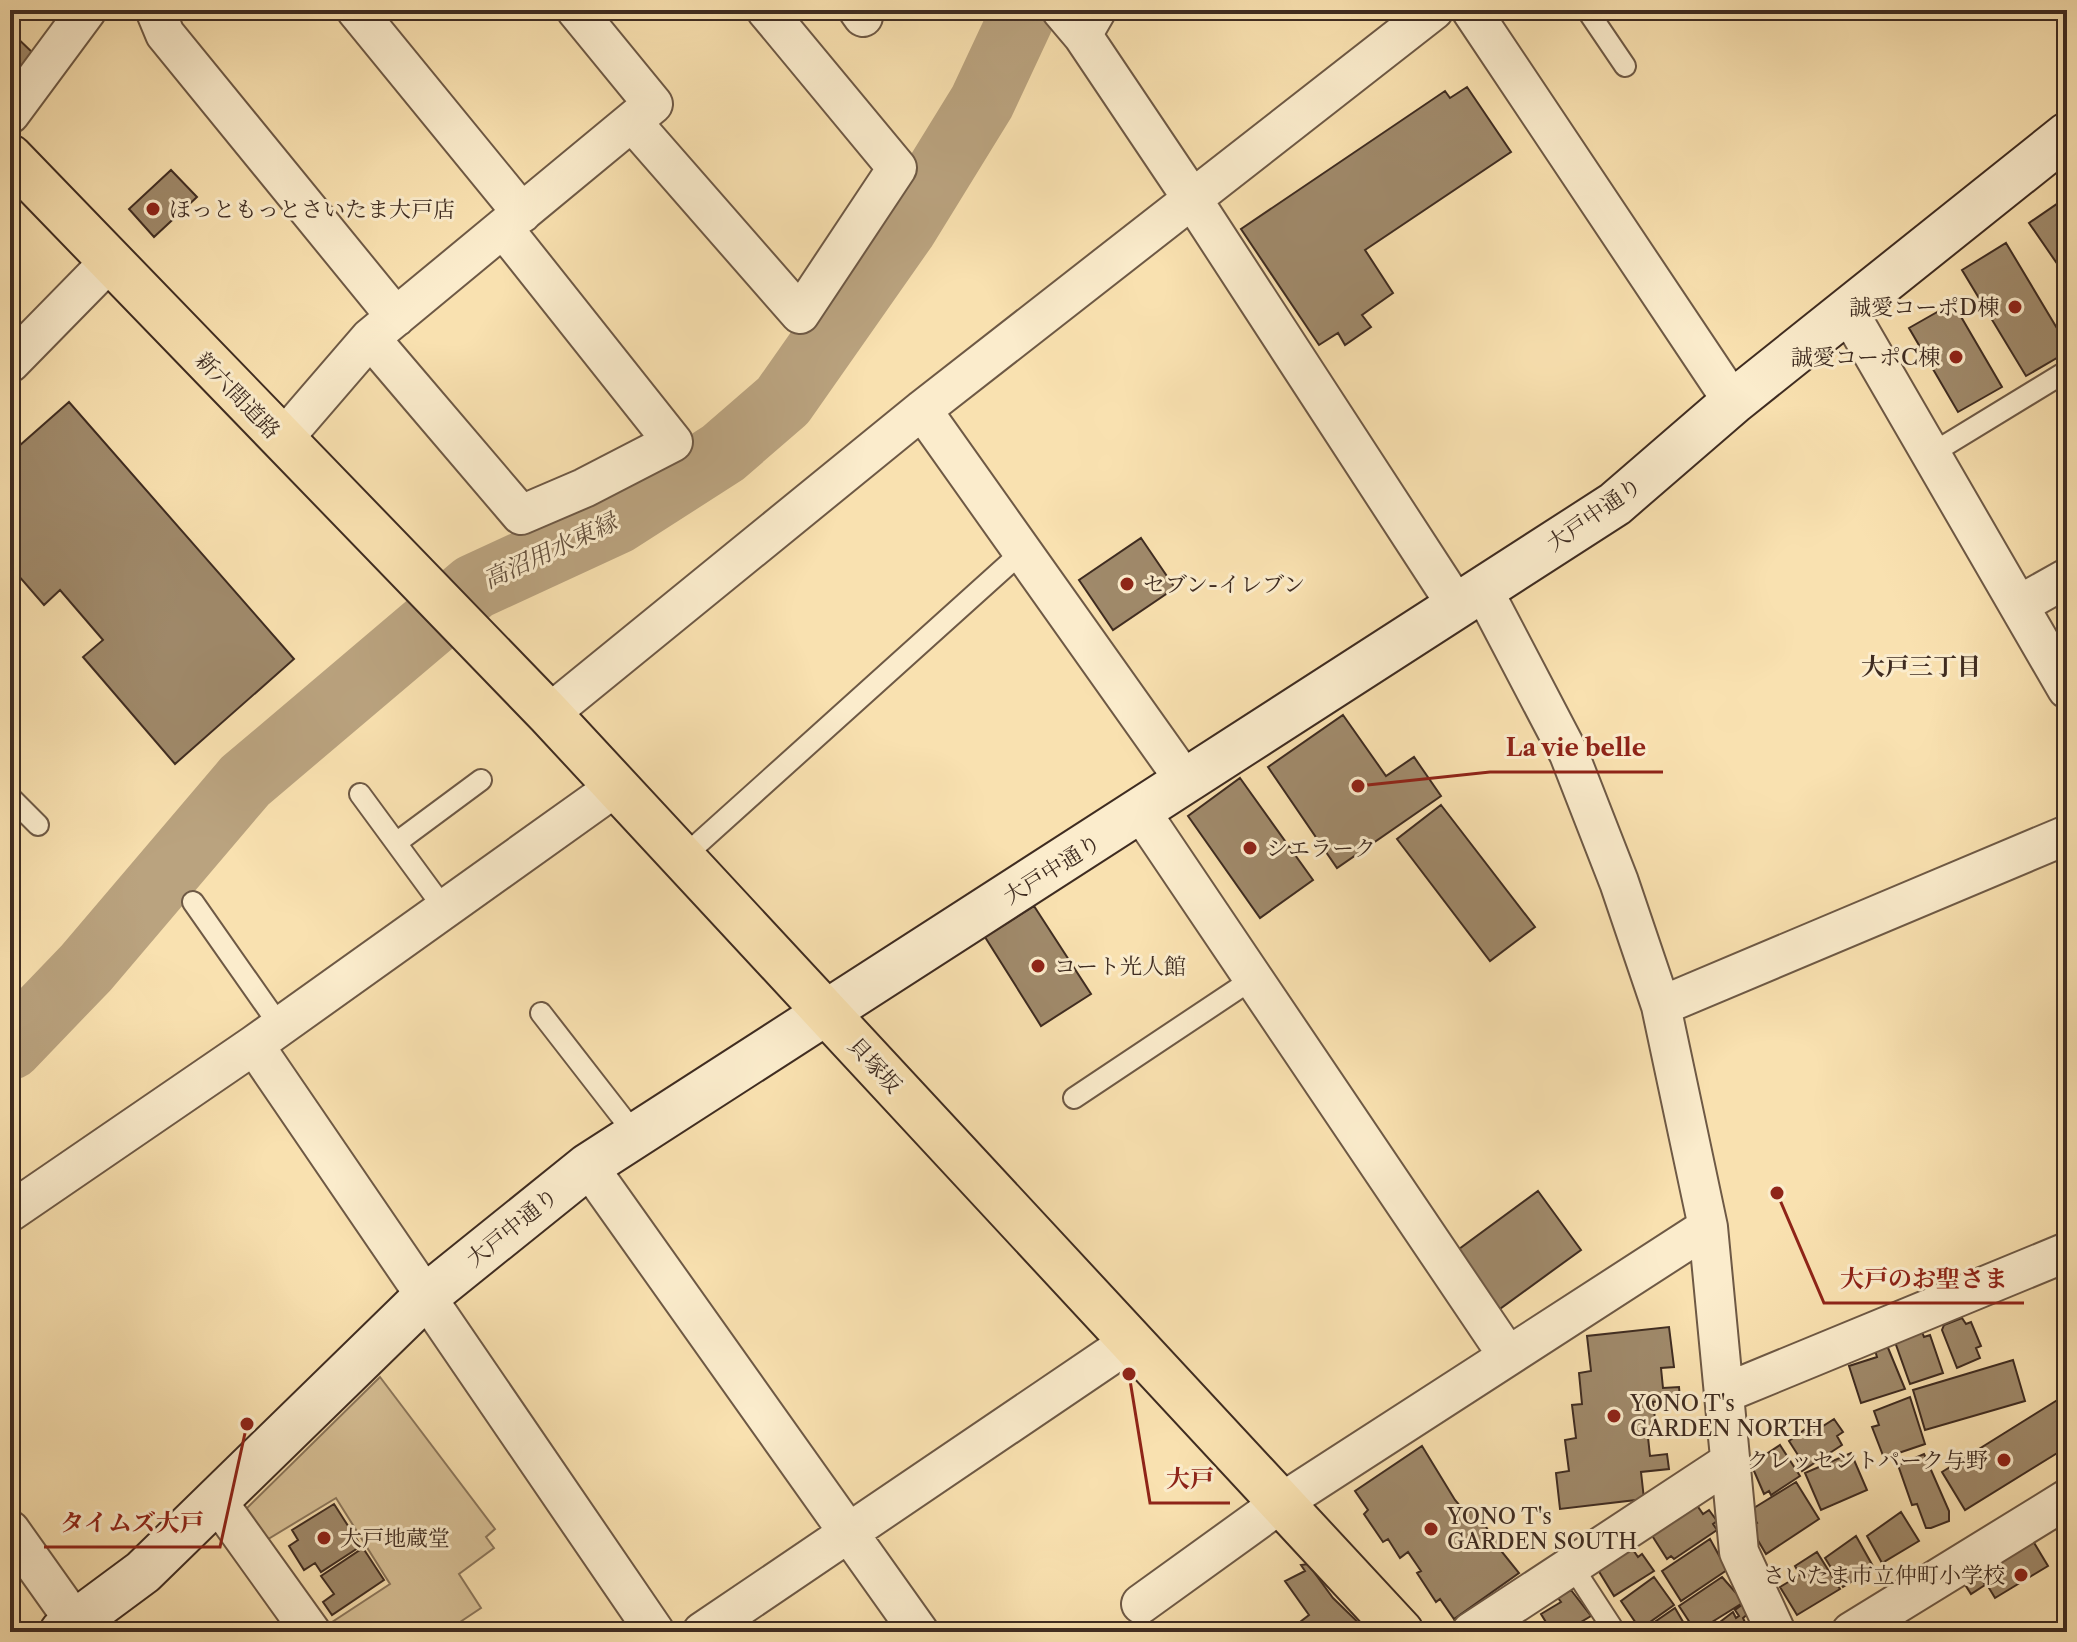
<svg xmlns="http://www.w3.org/2000/svg" width="2077" height="1642" font-family="'Libre Caslon Text','Noto Serif JP',serif">
	<rect width="100%" height="100%" fill="#f9e1b0"/>
	<filter id="stains"><feTurbulence type="fractalNoise" baseFrequency=".0025" numOctaves="4"/><feColorMatrix values="0 0 0 0 .2 0 0 0 0 .09 0 0 0 0 .02 0 0 0 .5 -.17"/></filter>
	<radialGradient id="worn" r=".72"><stop offset=".6" stop-color="#630" stop-opacity="0"/><stop offset="1" stop-color="#630" stop-opacity=".3"/></radialGradient>
	<!-- green -->
	<path fill="#d9c298" stroke="#8c775c" stroke-width="2" d="M380 1377 495 1529 486 1537 494 1548 459 1574 481 1608 445 1632H326L323 1628 390 1584 336 1498 265 1541 242 1513Z"/>
	<g fill="none" stroke-linecap="round" stroke-linejoin="round">
		<!-- river -->
		<path stroke="#baa37f" stroke-width="66" d="M10 1047 86 968 245 781 474 587 617 521 723 453 783 401 905 227 982 102 1025 10"/>
	</g>
	<!-- building -->
	<path fill="#a08a6b" stroke="#3f2c21" stroke-width="2" d="M10 31 34 54 10 79Z
		M1467 87 1511 152 1365 250 1393 293 1362 315 1371 327 1345 345 1338 333 1319 345 1241 229 1445 91 1450 98Z
		M171 170 197 197 154 237 129 209Z
		M2067 197V278L2029 223Z
		M2006 243 2067 345V352L2026 376 1962 270Z
		M1953 303 2002 387 1958 412 1909 328Z
		M69 402 294 659 175 764 83 657 103 640 60 590 44 605 10 566V454Z
		M1141 538 1175 588 1113 630 1079 580Z
		M1343 715 1386 776 1414 757 1441 796 1337 868 1268 767Z
		M1240 778 1313 880 1260 918 1188 816Z
		M1441 805 1535 927 1490 961 1397 839Z
		M1034 906 1091 994 1041 1026 985 937Z
		M1538 1191 1581 1250 1497 1311 1455 1252Z
		M1962 1318 1966 1324 1971 1322 1981 1346 1976 1348 1980 1358 1957 1368 1942 1330 1944 1325Z
		M1669 1327 1674 1367 1661 1368 1663 1388 1679 1387 1680 1399 1653 1402 1656 1427 1647 1428 1650 1456 1667 1454 1669 1469 1641 1472 1644 1499 1560 1509 1556 1473 1569 1471 1565 1440 1576 1438 1572 1405 1582 1404 1579 1373 1591 1371 1587 1336Z
		M1922 1332 1924 1337 1930 1335 1943 1373 1910 1384 1895 1342Z
		M1886 1343 1905 1389 1861 1403 1849 1366 1877 1357 1874 1347Z
		M2013 1360 2025 1401 1925 1430 1913 1390Z
		M2067 1394V1447L1965 1510 1942 1472Z
		M1910 1397 1925 1444 1884 1458 1872 1427 1879 1425 1874 1411Z
		M1819 1419 1823 1426 1834 1419 1843 1432 1837 1436 1842 1445 1802 1471 1794 1459 1798 1455 1789 1441Z
		M1780 1445 1800 1476 1771 1495 1769 1491 1764 1494 1751 1464Z
		M1422 1446 1455 1500 1466 1513 1476 1508 1491 1536 1494 1535 1501 1545 1498 1547 1519 1573 1454 1619 1440 1599 1436 1602 1417 1573 1421 1571 1408 1552 1400 1558 1388 1539 1383 1542 1364 1514 1368 1510 1355 1491Z
		M1851 1453 1867 1490 1821 1510 1805 1473Z
		M1924 1454 1949 1511V1521L1931 1528H1926L1917 1504 1912 1505 1898 1465Z
		M1796 1482 1819 1519 1766 1554 1750 1527 1757 1523 1749 1511Z
		M1694 1501 1703 1514 1709 1510 1717 1521 1713 1524 1717 1530 1674 1559 1671 1556 1667 1559 1651 1534Z
		M334 1504 361 1546 321 1572 315 1563 304 1570 289 1546 298 1540 292 1530Z
		M1901 1512 1919 1541 1882 1563 1867 1536Z
		M1856 1536 1874 1568 1843 1587 1825 1558Z
		M1710 1539 1727 1570 1681 1601 1662 1571Z
		M2033 1541 2048 1566 1995 1598 1980 1573Z
		M1629 1544 1638 1557 1642 1554 1654 1571 1614 1596 1595 1565Z
		M363 1548 384 1580 332 1615 323 1602 334 1594 321 1576Z
		M1817 1552 1840 1589 1797 1615 1780 1587 1800 1575 1795 1566Z
		M1308 1564 1333 1598 1368 1632H1287L1309 1615 1285 1581 1305 1571 1301 1565Z
		M1978 1574 1985 1585 1971 1594 1964 1583Z
		M1654 1577 1674 1605 1640 1629 1621 1601Z
		M1722 1577 1744 1602 1696 1632 1679 1606Z
		M1571 1590 1591 1616 1564 1632H1552L1541 1614 1561 1602 1558 1598Z
		M1743 1604 1749 1613 1743 1618 1747 1627 1752 1624 1757 1632H1707L1733 1612 1736 1618 1739 1616 1735 1610Z
		M1675 1608 1689 1632H1640Z"/>
	<g fill="none" stroke-linecap="round" stroke-linejoin="round">
		<defs>
			<path id="lane" d="M1587 10 1625 66
				M1088 43 1107 10
				M1931 454 2067 371
				M360 794 396 843
				M10 797 38 825
				M681 859 1022 552
				M193 902 280 1026
				M443 907 396 843 481 780
				M541 1013 635 1134
				M1074 1098 1254 978
				M1572 1566 1615 1632"/>
			<path id="street" d="M155 10 165 34 396 317
				M356 10 522 213
				M858 10 863 17
				M1061 10 1083 36 1183 185 1457 606
				M1471 10 1733 402
				M10 114 87 10
				M632 122 800 314 897 168 766 10
				M1848 311 2067 689
				M370 338 521 515 584 488 673 442 503 228
				M10 363 110 261
				M922 410 1186 782
				M282 440 370 338 653 104 576 10
				M1483 590 1569 754 1619 882 1661 1006 1708 1227 1739 1552 1776 1632
				M2019 605 2067 578
				M549 714 922 410 1434 10
				M1141 812 1508 1356
				M1661 1006 2067 835
				M254 1045 655 1632
				M588 1166 919 1632
				M10 1212 254 1045 614 788
				M1725 1393 2067 1252
				M217 1501 311 1632
				M10 1530 76 1623
				M1141 1604 1281 1503 1708 1227
				M702 1632 1133 1340
				M1471 1632 1728 1463
				M1851 1632 2067 1499"/>
			<path id="secondary" d="M62 1632 143 1572 424 1298 588 1166 1615 504 1733 402 2067 135"/>
			<path id="primary" d="M10 157 549 714 1401 1632"/>
		</defs>
		<!-- lane casing -->
		<use href="#lane" stroke="#6e5945" stroke-width="24"/>
		<!-- street casing -->
		<use href="#street" stroke="#6e5945" stroke-width="42"/>
		<!-- secondary casing -->
		<use href="#secondary" stroke="#3f2c21" stroke-width="48"/>
		<!-- primary casing -->
		<use href="#primary" stroke="#3f2c21" stroke-width="48"/>
		<!-- lane -->
		<use href="#lane" stroke="#fbeccc" stroke-width="20"/>
		<!-- street -->
		<use href="#street" stroke="#fbeccc" stroke-width="38"/>
		<!-- secondary -->
		<use href="#secondary" stroke="#fbeccc" stroke-width="44"/>
		<!-- primary -->
		<use href="#primary" stroke="#f9e1b0" stroke-width="44"/>
	</g>
	<!-- markers -->
	<g fill="#8f2418" stroke="#fbeccc" stroke-width="3">
		<circle cx="153" cy="209" r="8"/>
		<circle cx="2015" cy="307" r="8"/>
		<circle cx="1956" cy="357" r="8"/>
		<circle cx="1127" cy="584" r="8"/>
		<circle cx="1250" cy="848" r="8"/>
		<circle cx="1038" cy="966" r="8"/>
		<circle cx="1614" cy="1416" r="8"/>
		<circle cx="2004" cy="1460" r="8"/>
		<circle cx="1431" cy="1529" r="8"/>
		<circle cx="324" cy="1538" r="8"/>
		<circle cx="2021" cy="1575" r="8"/>
	</g>
	<g text-anchor="middle" stroke-width="6" stroke-linejoin="round" paint-order="stroke">
		<!-- poi labels -->
		<g font-size="22" fill="#3f2c21" stroke="#fbeccc" text-anchor="start">
			<text x="169" y="217">ほっともっとさいたま大戸店</text>
			<text x="1999" y="315" text-anchor="end">誠愛コーポD棟</text>
			<text x="1940" y="365" text-anchor="end">誠愛コーポC棟</text>
			<text x="1143" y="592">セブン-イレブン</text>
			<text x="1266" y="856">シエラーク</text>
			<text x="1054" y="974">コート光人館</text>
			<text x="1630" y="1411">YONO T's<tspan x="1630" dy="25">GARDEN NORTH</tspan></text>
			<text x="1988" y="1468" text-anchor="end">クレッセントパーク与野</text>
			<text x="1447" y="1524">YONO T's<tspan x="1447" dy="25">GARDEN SOUTH</tspan></text>
			<text x="340" y="1546">大戸地蔵堂</text>
			<text x="2005" y="1583" text-anchor="end">さいたま市立仲町小学校</text>
		</g>
		<!-- street labels -->
		<g font-size="22" fill="#3f2c21" stroke="#fbeccc">
			<text transform="translate(238 395) rotate(46)" y="8">新六間道路</text>
			<text transform="translate(1594 514) rotate(-35)" y="8">大戸中通り</text>
			<text transform="translate(1052 869) rotate(-32)" y="8">大戸中通り</text>
			<text transform="translate(875 1065) rotate(47)" y="8">貝塚坂</text>
			<text transform="translate(512 1227) rotate(-39)" y="8">大戸中通り</text>
		</g>
		<!-- water labels -->
		<g font-size="24" font-style="italic" fill="#64503d" stroke="#fbeccc">
			<text transform="translate(550 551) rotate(-25)" y="8">高沼用水東縁</text>
		</g>
		<!-- neighbourhood labels -->
		<g font-size="24" font-weight="bold" fill="#3f2c21" stroke="#fbeccc">
			<text x="1921" y="675">大戸三丁目</text>
		</g>
	</g>
	<!-- callouts -->
	<path fill="none" stroke="#8f2418" stroke-width="3" d="M1358 786L1490 772H1663M1777 1193L1824 1303H2024M1129 1374L1150 1503H1230M247 1424L220 1547H44"/>
	<g fill="#8f2418" stroke="#fbeccc" stroke-width="3">
		<circle cx="1358" cy="786" r="8"/>
		<circle cx="1777" cy="1193" r="8"/>
		<circle cx="1129" cy="1374" r="8"/>
		<circle cx="247" cy="1424" r="8"/>
	</g>
	<g font-size="24" text-anchor="middle" font-weight="bold" fill="#8f2418" stroke="#fbeccc" stroke-width="6" stroke-linejoin="round" paint-order="stroke">
		<text x="1576" y="756">La vie belle</text>
		<text x="1924" y="1287">大戸のお聖さま</text>
		<text x="1190" y="1487">大戸</text>
		<text x="132" y="1531">タイムズ大戸</text>
	</g>
	<!-- margin -->
	<rect width="2077" height="1642" fill="none" stroke="#f9e1b0" stroke-width="40"/>
	<rect x="12" y="12" width="2053" height="1618" fill="none" stroke="#3f2c21" stroke-width="4"/>
	<rect x="20" y="20" width="2037" height="1602" fill="none" stroke="#3f2c21" stroke-width="2"/>
	<rect width="100%" height="100%" filter="url(#stains)"/>
	<rect width="100%" height="100%" fill="url(#worn)"/>
</svg>
